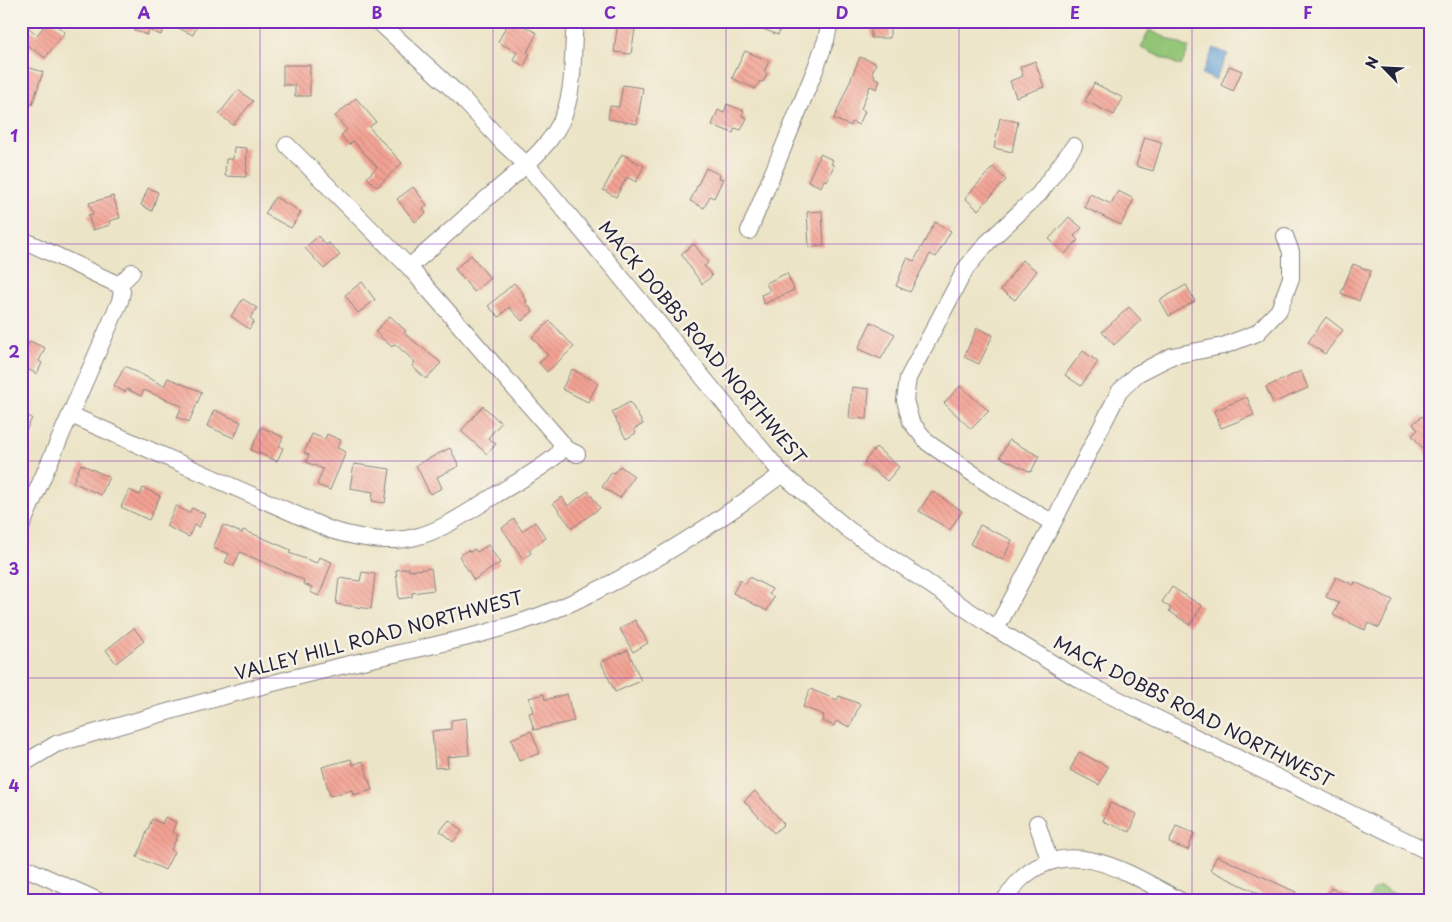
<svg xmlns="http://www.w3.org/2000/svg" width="1452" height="922" font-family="'Playpen Sans',sans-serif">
	<defs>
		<pattern id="grass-tufts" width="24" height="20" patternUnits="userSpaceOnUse" patternTransform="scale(1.25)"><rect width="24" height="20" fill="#91c475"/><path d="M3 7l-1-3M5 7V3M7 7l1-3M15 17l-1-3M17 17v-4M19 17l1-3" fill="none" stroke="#7da866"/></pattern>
		<pattern id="building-back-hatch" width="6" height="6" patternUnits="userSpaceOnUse" patternTransform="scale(1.25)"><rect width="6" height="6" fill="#f3a293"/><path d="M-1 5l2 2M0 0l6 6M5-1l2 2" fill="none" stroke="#d08b80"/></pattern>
	</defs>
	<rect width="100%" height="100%" fill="#f7f3e8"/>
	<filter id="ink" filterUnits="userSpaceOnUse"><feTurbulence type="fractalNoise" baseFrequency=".02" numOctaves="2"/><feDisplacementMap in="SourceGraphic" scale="10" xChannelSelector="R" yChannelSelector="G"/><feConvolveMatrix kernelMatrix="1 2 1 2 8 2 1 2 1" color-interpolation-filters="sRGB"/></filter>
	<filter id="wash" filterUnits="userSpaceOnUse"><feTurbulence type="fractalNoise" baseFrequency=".0096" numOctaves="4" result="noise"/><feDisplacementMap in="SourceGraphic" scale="20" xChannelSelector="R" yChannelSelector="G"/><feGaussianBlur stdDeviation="1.12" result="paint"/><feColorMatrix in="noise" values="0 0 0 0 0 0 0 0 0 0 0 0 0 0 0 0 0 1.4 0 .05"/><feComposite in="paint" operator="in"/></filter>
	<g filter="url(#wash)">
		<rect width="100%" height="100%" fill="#ece4c6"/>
		<!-- grass -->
		<path fill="url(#grass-tufts)" stroke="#5a7358" d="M1380 887 1410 901H1368L1373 891Z"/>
		<!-- pitch -->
		<path fill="#91c475" stroke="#5a7358" d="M1149 30 1189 48 1181 66 1141 48Z"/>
		<!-- water -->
		<path fill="#65a1d6" stroke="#446288" d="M1214 48 1228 54 1215 80 1202 74Z"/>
		<g id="blocks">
			<!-- building -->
			<path fill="url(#building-back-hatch)" d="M48 21H51L65 32 45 58 21 40V33L27 26 37 35Z
				M131 21H199L193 35 166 22 161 35 149 30 147 35 134 30 136 24Z
				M509 21H514L537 33 527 52 530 54 524 66 513 60 517 52 498 42Z
				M618 21 636 23 631 54 614 52Z
				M743 21H783L778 35Z
				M871 21H890V38H871Z
				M745 51 769 61 764 72 767 74 763 82 760 81 755 89 732 78Z
				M860 57 876 63 872 73 875 75 874 77 880 80 877 89 870 86 861 109 865 111 859 125 852 122 851 126 834 119Z
				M1035 61 1044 87 1016 97 1010 81 1023 76 1020 67Z
				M21 65 43 72 32 105 21 102Z
				M283 65H310V96H295V85H283Z
				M1229 66 1242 71 1233 91 1221 85Z
				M1094 83 1123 98 1114 115 1085 101Z
				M623 85 643 88 637 124 608 119 610 106 619 107Z
				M238 90 253 101 233 125 219 114Z
				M356 98 376 122 369 127 402 163 377 187 367 177 377 167 353 141 349 145 341 135 347 130 335 116Z
				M727 104 744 111 742 116 747 118 741 130 735 128 733 133 712 125 718 110 724 113Z
				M1000 118 1018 122 1012 152 994 148Z
				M1145 137 1162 142 1153 171 1136 166Z
				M234 147 247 148 246 177 225 176 226 159H233Z
				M622 154 644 166 636 182 627 177 616 197 603 190Z
				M820 154 833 160 831 164 834 165 827 181 824 180 821 187 808 181Z
				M993 167 1006 180 978 210 965 198Z
				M706 168 720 175 719 178 723 179 714 198 710 196 704 208 690 201Z
				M413 187 427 205 423 209 426 213 415 222 397 199Z
				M148 188 158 192 152 211 141 205Z
				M1118 191 1134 199 1121 225 1084 207 1090 194 1111 204Z
				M113 196 120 218 109 221 110 225 93 230 88 215 93 214 89 203Z
				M275 197 301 212 291 228 265 214Z
				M822 211 824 246 809 247 807 212Z
				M1069 217 1082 228 1074 236 1078 240 1065 254 1049 239Z
				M935 222 951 231 936 257 930 254 910 292 896 286 907 258 914 261Z
				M318 236 326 245 329 243 340 255 324 269 305 248Z
				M694 244 708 263 704 266 712 276 702 284 681 254Z
				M471 255 490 278 474 292 455 269Z
				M1022 260 1037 271 1015 300 1001 290Z
				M1353 264 1371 271 1359 301 1341 293Z
				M787 273 794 290 764 304 761 295 770 291 766 283Z
				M362 282 375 300 358 313 345 295Z
				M514 283 524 294 523 296 527 301 525 302 533 311 522 321 509 307 499 317 488 306Z
				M1186 285 1195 301 1169 316 1160 300Z
				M243 299 257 308 250 318 254 321 249 329 231 316Z
				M1129 307 1141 320 1114 345 1102 332Z
				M390 316 406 331 404 333 441 363 426 379 412 366 415 362 395 344 392 347 375 332Z
				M1326 317 1343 330 1325 354 1308 342Z
				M550 321 574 347 547 372 539 363 548 355 532 337Z
				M871 322 895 334 881 359 858 349Z
				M977 328 993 335 979 364 964 357Z
				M30 341 45 348 39 361 42 363 37 374 21 366V358Z
				M1083 351 1098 362 1081 386 1065 375Z
				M125 366 164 386 168 378 202 392 189 422 177 417 182 406 144 390 141 396 127 389 125 392 114 386Z
				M572 369 598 383 588 402 562 389Z
				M1301 371 1308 388 1273 403 1266 387Z
				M960 386 989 411 971 429 944 403Z
				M852 387 869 389 867 419 849 418Z
				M1247 397 1254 415 1221 428 1214 411Z
				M630 402 643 424 634 429 636 433 626 439 612 412Z
				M483 406 501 423 488 438 496 444 487 454 461 431Z
				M214 410 241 422 234 438 207 426Z
				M21 413 32 418 21 441Z
				M1422 416 1431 427V459L1412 435 1418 430 1413 424Z
				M261 427 283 437 279 446 283 448 277 461 251 450Z
				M312 434 325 439 327 434 341 440 337 448 346 452 330 490 317 485 323 469 306 462 309 455 304 453Z
				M1009 440 1039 456 1031 472 1000 457Z
				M876 447 899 467 887 481 864 462Z
				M450 448 459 466 437 477 442 488 430 494 416 465Z
				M81 464 109 477 101 495 73 482Z
				M354 464 390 469 385 503 372 501 373 492 350 488Z
				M620 466 634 476 620 498 602 487 612 472 614 473Z
				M143 488 160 496 149 520 121 507 129 490 140 495Z
				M588 491 600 508 572 528 553 503 562 497 568 506Z
				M932 491 962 511 950 530 919 511Z
				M176 506 189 513 192 508 205 514 199 527 194 525 189 537 166 526Z
				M514 519 522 531 535 522 546 538 529 550 531 553 523 559 502 528Z
				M223 525 242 533 243 530 263 538 291 550 289 553 317 563 319 557 332 562 319 596 310 592 312 587 303 584 304 580 240 552 234 566 225 562 229 554 213 548Z
				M980 525 1012 540 1003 560 970 544Z
				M488 545 500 563 474 580 459 556 468 550 470 552 475 549 477 552Z
				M409 568V571L431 568 434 590 412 593V597L399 599 396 570Z
				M362 572 375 574 371 609 336 604 339 578 360 581Z
				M749 577 772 589 769 594 774 597 767 611 733 593 740 580 746 584Z
				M1336 577 1354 585 1355 582 1393 600 1379 628 1368 623 1365 630 1333 615 1339 603 1326 597Z
				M1172 587 1202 606 1190 625 1169 611 1171 608 1162 602Z
				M635 620 648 643 633 652 620 629Z
				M134 628 144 641 116 663 106 650Z
				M628 650 641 681 615 692 601 662Z
				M810 689 837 700 839 696 860 704 850 727 836 721 834 726 822 721 824 715 803 707Z
				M544 694 545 700 567 694 574 721 534 730 529 713 533 712 529 698Z
				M466 718 469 755 447 757 448 767 435 768 432 731 451 729V720Z
				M531 731 540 753 519 761 511 739Z
				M1079 752 1108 767 1099 785 1070 770Z
				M351 759 353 765 363 761 372 790 353 795 352 790 330 796 322 767Z
				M755 791 784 824 774 833 744 801Z
				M1110 803 1137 814 1130 832 1103 821Z
				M165 817 176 822 172 832 178 835 171 850 174 852 165 870 137 857 152 819 162 824Z
				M449 820 462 831 453 842 440 831Z
				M1176 826 1194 833 1188 850 1169 843Z
				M1217 856 1296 892 1292 901H1274L1210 870Z
				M1331 888 1357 901H1324Z"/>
		</g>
	</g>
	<g filter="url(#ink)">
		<use href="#blocks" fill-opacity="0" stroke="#878380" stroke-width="1"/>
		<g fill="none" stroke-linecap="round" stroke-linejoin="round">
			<defs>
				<path id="minor" d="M378 21 460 96 503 143 526 164 615 270 782 474 849 530 996 629 1085 683 1431 853
					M749 231 815 70 826 40 830 21
					M21 239 119 285 122 292 120 301 21 527
					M409 267C435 245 460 222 486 199 513 175 553 148 565 112 575 82 572 52 575 21
					M119 285 132 272
					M71 415 331 530C410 553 432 535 497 494 517 482 540 470 558 454L562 443 409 267 287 145
					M562 447 577 454
					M1053 523 994 488 928 443 911 422 905 400 908 378 966 268 987 243 1039 194 1074 146
					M996 629 1053 523 1119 392 1137 374 1172 356 1223 346 1257 333 1279 310 1291 278V252L1285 236
					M21 765 56 744C146 718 237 691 329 669 409 649 495 637 571 603 645 569 717 523 782 474
					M1037 823 1050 862
					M21 866 99 901
					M1004 901C1009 894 1014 886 1020 880 1070 832 1132 875 1181 901"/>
			</defs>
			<!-- minor casing -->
			<use href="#minor" stroke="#878380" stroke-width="18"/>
			<!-- minor -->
			<use href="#minor" stroke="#fff" stroke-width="16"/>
		</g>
	</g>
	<!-- grid -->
	<path fill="none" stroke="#7b2cbf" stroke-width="1" stroke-opacity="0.55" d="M260 21V901M493 21V901M726 21V901M959 21V901M1192 21V901M21 244H1431M21 461H1431M21 678H1431"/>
	<g text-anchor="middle" stroke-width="5" stroke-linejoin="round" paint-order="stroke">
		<!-- street labels -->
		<g font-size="18" fill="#22223b" stroke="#f7f3e8">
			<text transform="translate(702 343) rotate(50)" y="6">MACK DOBBS ROAD NORTHWEST</text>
			<text transform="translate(379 636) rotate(-15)" y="6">VALLEY HILL ROAD NORTHWEST</text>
			<text transform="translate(1193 712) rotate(27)" y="6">MACK DOBBS ROAD NORTHWEST</text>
		</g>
	</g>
	<!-- margin -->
	<rect width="1452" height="922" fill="none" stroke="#f7f3e8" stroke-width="55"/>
	<!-- north arrow -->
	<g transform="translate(1384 68) rotate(294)" stroke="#f7f3e8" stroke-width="4" paint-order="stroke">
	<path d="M0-4L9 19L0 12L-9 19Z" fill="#22223b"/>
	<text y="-8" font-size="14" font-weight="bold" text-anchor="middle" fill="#22223b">N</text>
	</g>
	<rect x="28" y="28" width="1396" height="866" fill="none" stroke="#7b2cbf" stroke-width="2"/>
	<g font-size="16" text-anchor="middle" font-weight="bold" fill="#7b2cbf">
		<text x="144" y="19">A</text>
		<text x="377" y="19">B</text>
		<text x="610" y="19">C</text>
		<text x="842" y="19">D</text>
		<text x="1075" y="19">E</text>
		<text x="1308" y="19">F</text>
		<text x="14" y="142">1</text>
		<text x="14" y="358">2</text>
		<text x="14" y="575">3</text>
		<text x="14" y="792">4</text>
	</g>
</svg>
